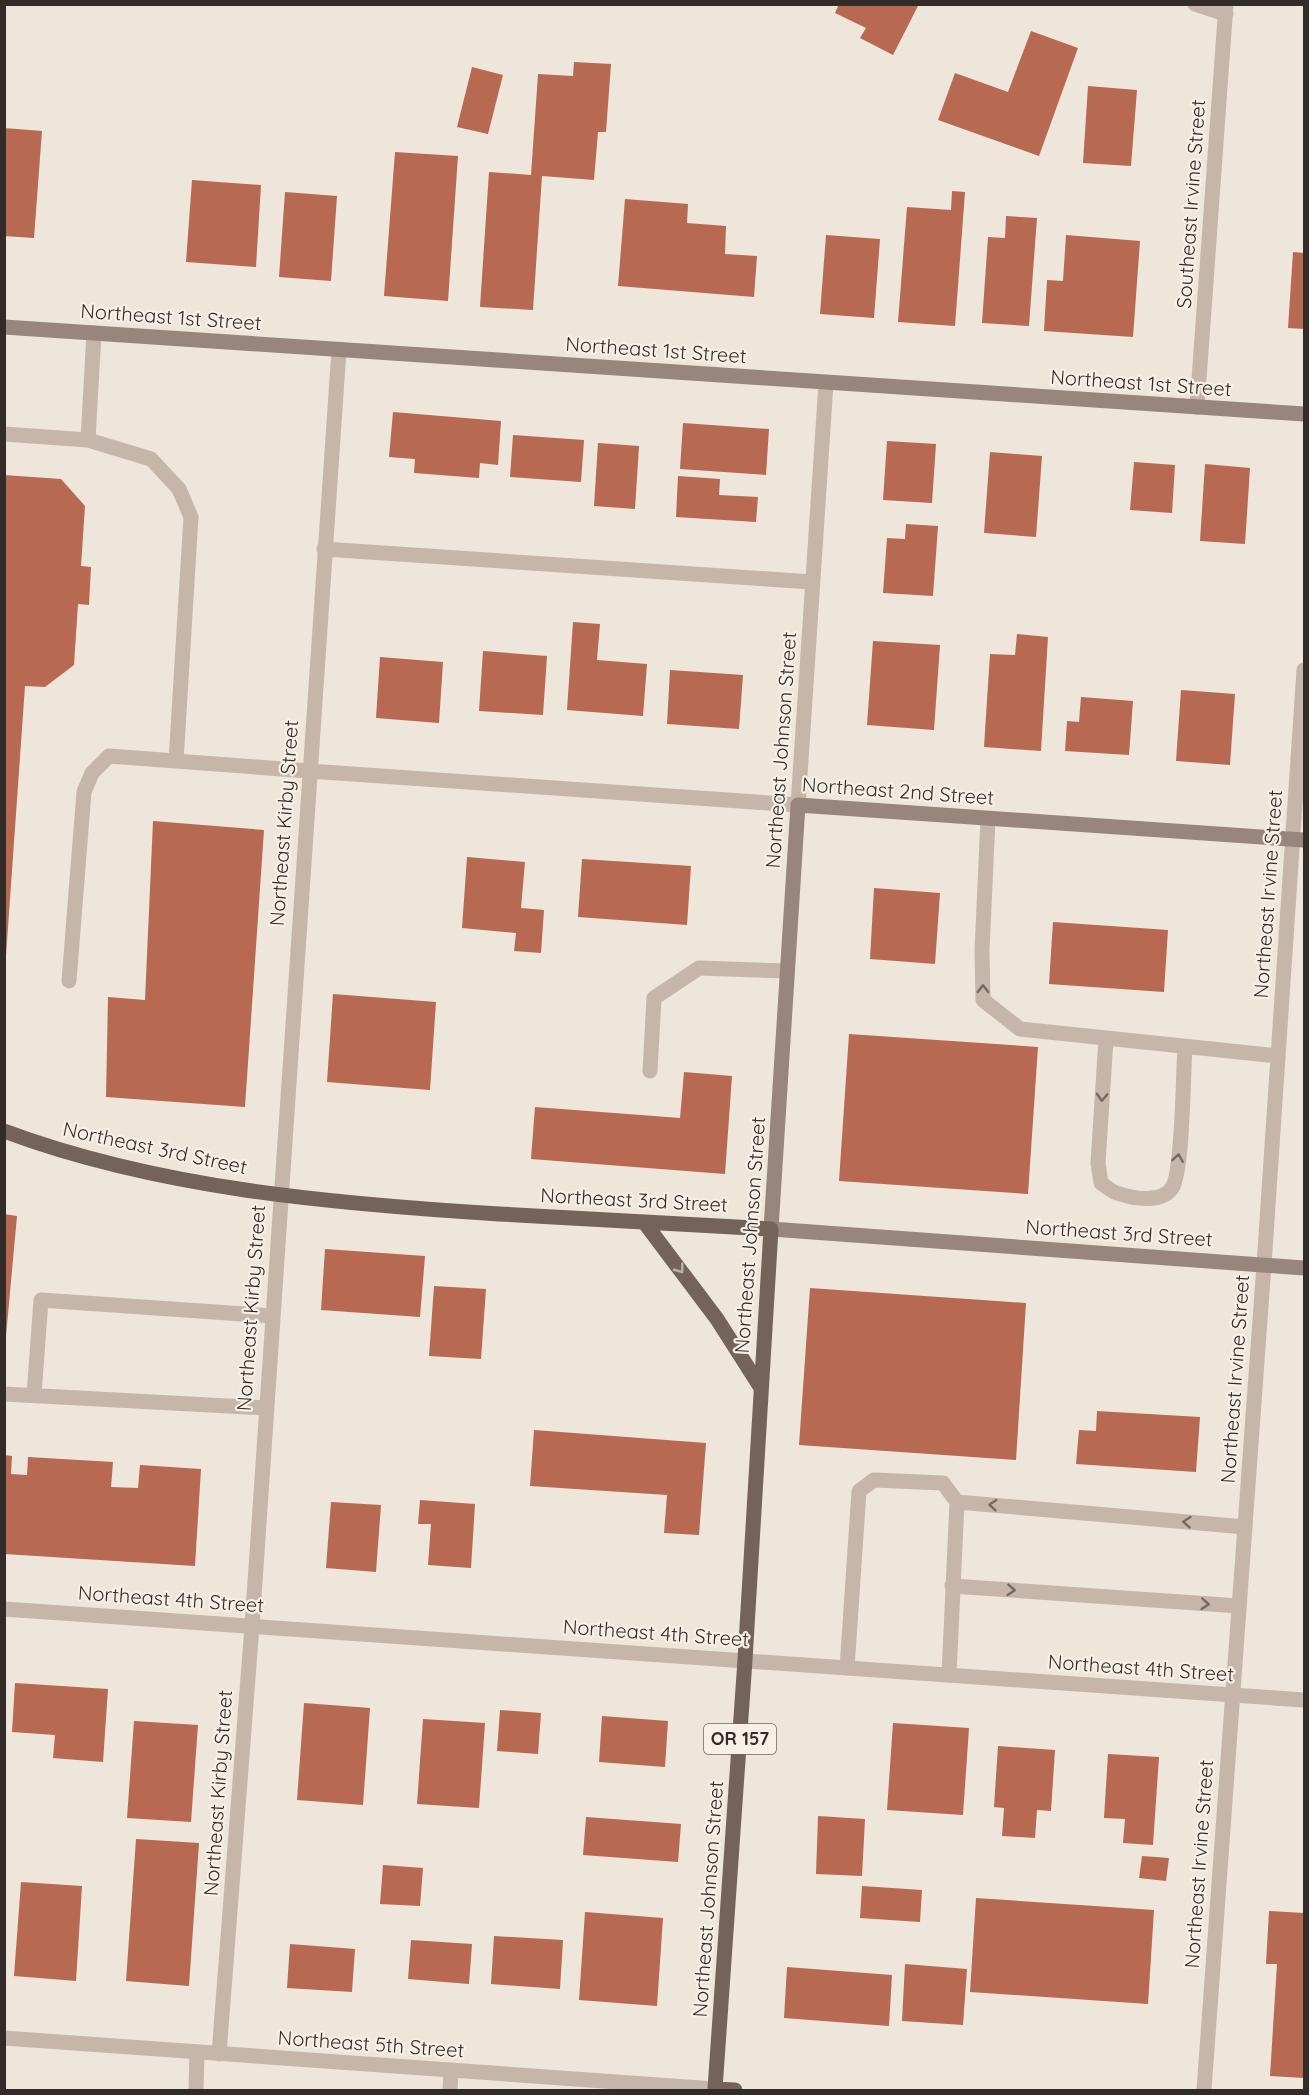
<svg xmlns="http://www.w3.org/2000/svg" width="1309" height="2095" font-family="Quicksand,sans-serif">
	<rect width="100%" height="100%" fill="#eee5db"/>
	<!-- building -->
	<path fill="#b76951" d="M839 4H919L893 55 860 38 866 28 835 13Z
		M1031 31 1078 48 1039 156 938 120 955 73 1008 92Z
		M574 62 611 64 606 132H598L594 180 542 176 533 310 480 307 489 172 531 175 538 74 573 76Z
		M472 67 503 75 488 134 457 127Z
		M1088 86 1137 90 1131 166 1083 163Z
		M4 128 42 131 34 238 4 236Z
		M395 152 458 156 448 301 384 296Z
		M192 180 261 185 256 267 186 262Z
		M952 191 965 192 955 326 898 322 907 207 951 210Z
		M285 192 337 196 331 281 279 277Z
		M625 199 688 204 687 223 726 226 725 254 757 256 754 297 618 286Z
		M1006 216 1037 218 1029 326 982 323 988 237 1005 238Z
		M826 235 880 239 874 318 820 314Z
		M1066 235 1140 241 1133 337 1044 331 1047 280 1063 281Z
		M1293 252 1304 253V329L1288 328Z
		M393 412 501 421 498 465 480 463 479 478 414 473 415 459 389 457Z
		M683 423 769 429 766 475 680 469Z
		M513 435 584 440 581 482 510 477Z
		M887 441 936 444 932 503 883 500Z
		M598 443 639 446 635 509 594 506Z
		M990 452 1042 456 1036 537 984 533Z
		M1134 462 1175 465 1172 513 1130 510Z
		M1205 464 1250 468 1245 544 1200 541Z
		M4 475 61 479 85 506 81 566 91 567 89 605 78 604 74 665 45 687 25 686 6 956H4Z
		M678 476 720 479 719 495 758 497 756 522 676 517Z
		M906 524 938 526 933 596 883 593 887 538 905 539Z
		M573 622 600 624 597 660 647 664 643 716 567 710Z
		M1017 634 1048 637 1041 751 984 747 990 654 1015 655Z
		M873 641 940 645 934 730 867 725Z
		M483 651 547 656 543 715 479 711Z
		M380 657 443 662 439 723 376 718Z
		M670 670 743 675 739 729 667 724Z
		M1181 690 1235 694 1230 765 1176 761Z
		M1081 697 1133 701 1129 755 1065 751 1067 721 1079 722Z
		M153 821 264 830 245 1107 106 1097 108 997 145 1000Z
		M467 857 525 862 521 908 544 910 541 953 514 951 516 933 462 928Z
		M582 859 691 866 687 925 578 917Z
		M874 888 940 893 935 964 870 959Z
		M1053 922 1168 930 1164 992 1049 984Z
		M333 994 436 1002 430 1090 327 1082Z
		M849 1034 1038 1047 1028 1194 839 1181Z
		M684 1072 732 1076 725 1174 531 1159 535 1107 680 1118Z
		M4 1214 17 1216 6 1336 4 1335Z
		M325 1249 425 1256 420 1317 321 1310Z
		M434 1286 486 1289 481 1359 429 1356Z
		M810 1288 1026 1303 1016 1460 799 1445Z
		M1097 1411 1200 1417 1196 1472 1076 1464 1079 1430 1096 1431Z
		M534 1430 706 1443 699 1535 664 1533 667 1495 530 1486Z
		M4 1455 12 1456 11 1474 27 1475 28 1457 113 1462 111 1487 138 1488 140 1465 201 1469 195 1566 4 1554Z
		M420 1500 475 1504 471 1568 428 1565 431 1524H418Z
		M331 1502 381 1505 376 1572 326 1568Z
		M15 1683 108 1689 103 1762 53 1758 55 1735 12 1732Z
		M304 1703 370 1708 363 1805 297 1800Z
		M500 1710 541 1713 538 1754 497 1751Z
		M602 1716 668 1721 665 1767 599 1762Z
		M423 1719 485 1723 479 1808 417 1804Z
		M134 1721 198 1725 191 1822 127 1818Z
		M893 1723 969 1728 963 1815 887 1810Z
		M998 1746 1055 1750 1051 1811 1037 1810 1035 1838 1002 1836 1004 1808 994 1807Z
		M1108 1754 1159 1757 1153 1845 1123 1843 1125 1819 1104 1818Z
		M818 1816 865 1819 862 1876 816 1874Z
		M586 1817 681 1824 678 1862 583 1855Z
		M136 1839 199 1843 189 1986 126 1981Z
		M1142 1856 1169 1858 1166 1881 1139 1878Z
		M383 1865 423 1868 420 1906 380 1904Z
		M21 1882 82 1886 76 1981 14 1976Z
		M862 1886 922 1890 920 1922 860 1918Z
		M976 1898 1154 1910 1148 2004 970 1992Z
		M1269 1911 1304 1913V2078L1270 2076 1277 1964H1266Z
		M585 1912 663 1918 657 2006 579 2000Z
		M494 1936 563 1940 560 1989 491 1984Z
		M411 1940 472 1944 469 1984 408 1979Z
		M290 1944 355 1949 352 1992 287 1988Z
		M905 1964 967 1969 963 2025 902 2021Z
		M787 1967 892 1975 889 2026 784 2018Z"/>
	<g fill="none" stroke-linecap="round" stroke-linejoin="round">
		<!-- lane -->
		<path stroke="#c5b6a9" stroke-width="15" d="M4 434 88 440 94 333
			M88 440 151 459 179 489 191 517 176 761
			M324 549 812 582
			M988 819 982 950 983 1000 1020 1029 1278 1056
			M69 981 84 792 92 773 109 756 309 771
			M1106 1039 1098 1163 1101 1183C1107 1187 1113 1193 1120 1194 1135 1199 1162 1203 1172 1188 1183 1172 1183 1072 1185 1047
			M650 1071 654 998 699 968 787 971
			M4 1394 266 1408
			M34 1395 41 1300 272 1316
			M957 1502 1245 1527
			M952 1586 1239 1606
			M847 1668 859 1491 874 1480 943 1483 957 1502 949 1675
			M196 2090 197 2052
			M450 2090 451 2071"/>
		<!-- street -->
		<path stroke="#c5b6a9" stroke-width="15" d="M1195 4 1226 14
			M1197 407 1226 4
			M309 771 798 805 826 383
			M4 1609 1304 1700
			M4 2038 715 2089
			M219 2054 252 1626 339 350
			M1204 2090 1264 1265 1304 670"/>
		<!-- secondary -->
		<path stroke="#98857b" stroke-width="15" d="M4 327 1304 414
			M1304 840 798 805 771 1229 1304 1268"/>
		<!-- primary -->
		<path stroke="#73635b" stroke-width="15" d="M4 1131C159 1189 336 1204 499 1214 589 1219 680 1224 771 1229L745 1660 715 2089 735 2090
			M644 1222 717 1319 761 1388"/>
	</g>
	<!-- one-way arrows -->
	<defs><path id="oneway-chevron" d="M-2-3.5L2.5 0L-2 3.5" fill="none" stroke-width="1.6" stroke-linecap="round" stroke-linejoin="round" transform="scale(1.5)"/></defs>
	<g stroke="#756a62">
		<use href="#oneway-chevron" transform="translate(983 989) rotate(-90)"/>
		<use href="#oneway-chevron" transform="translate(1102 1097) rotate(93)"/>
		<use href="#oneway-chevron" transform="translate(1178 1158) rotate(-81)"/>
		<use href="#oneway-chevron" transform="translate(993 1505) rotate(-175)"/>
		<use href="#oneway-chevron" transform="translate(1187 1522) rotate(-175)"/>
		<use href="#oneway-chevron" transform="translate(1011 1590) rotate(4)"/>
		<use href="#oneway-chevron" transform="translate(1205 1604) rotate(4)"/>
	</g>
	<use stroke="#bcb1a8" href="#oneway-chevron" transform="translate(680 1269) rotate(53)"/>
	<g text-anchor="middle" stroke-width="4.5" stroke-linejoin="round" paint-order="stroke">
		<!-- shield labels -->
		<rect fill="#f7f0e7" stroke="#6e6661" stroke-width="1.5" x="704" y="1724" width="72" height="30" rx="4.5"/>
		<g font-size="18" font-weight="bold" fill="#332b28">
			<text x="740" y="1745">OR 157</text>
		</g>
		<!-- street labels -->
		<g font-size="20" fill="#332b28" stroke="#f7f0e7">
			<text transform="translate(1191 204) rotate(-86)" y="7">Southeast Irvine Street</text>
			<text transform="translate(171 317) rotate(4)" y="7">Northeast 1st Street</text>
			<text transform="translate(656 350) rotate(4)" y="7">Northeast 1st Street</text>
			<text transform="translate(1141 383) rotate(4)" y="7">Northeast 1st Street</text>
			<text transform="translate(781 750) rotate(-86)" y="7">Northeast Johnson Street</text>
			<text transform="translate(898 791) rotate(4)" y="7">Northeast 2nd Street</text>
			<text transform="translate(284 823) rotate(-86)" y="7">Northeast Kirby Street</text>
			<text transform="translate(1268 894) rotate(-86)" y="7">Northeast Irvine Street</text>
			<text transform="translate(155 1148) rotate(12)" y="7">Northeast 3rd Street</text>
			<text transform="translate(634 1200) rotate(3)" y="7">Northeast 3rd Street</text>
			<text transform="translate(1119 1233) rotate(4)" y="7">Northeast 3rd Street</text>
			<text transform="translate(750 1235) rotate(-86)" y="7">Northeast Johnson Street</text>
			<text transform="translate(251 1308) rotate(-86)" y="7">Northeast Kirby Street</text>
			<text transform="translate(1235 1379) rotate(-86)" y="7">Northeast Irvine Street</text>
			<text transform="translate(171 1599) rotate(4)" y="7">Northeast 4th Street</text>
			<text transform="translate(656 1633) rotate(4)" y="7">Northeast 4th Street</text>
			<text transform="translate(1141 1668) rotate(4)" y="7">Northeast 4th Street</text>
			<text transform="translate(218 1793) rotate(-86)" y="7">Northeast Kirby Street</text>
			<text transform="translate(1199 1864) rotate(-86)" y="7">Northeast Irvine Street</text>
			<text transform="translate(708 1899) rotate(-86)" y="7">Northeast Johnson Street</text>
			<text transform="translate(371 2044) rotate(4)" y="7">Northeast 5th Street</text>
		</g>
	</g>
	<!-- border -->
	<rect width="1309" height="2095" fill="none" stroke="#332b28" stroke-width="12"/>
</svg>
